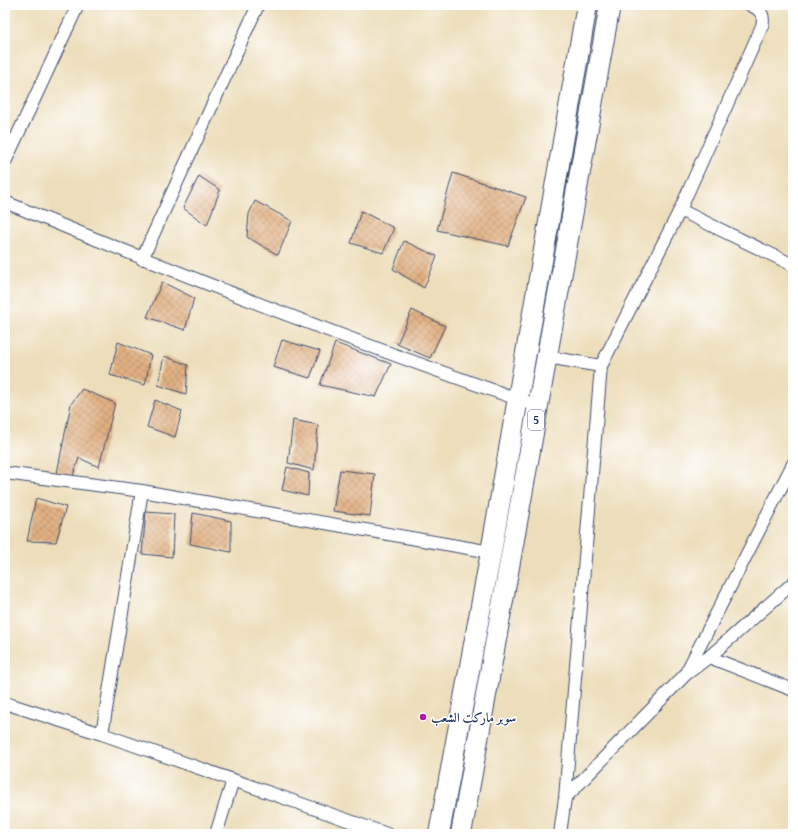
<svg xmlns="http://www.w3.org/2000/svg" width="798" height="839" font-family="'Gentium Book Plus',Amiri,serif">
	<defs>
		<pattern id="building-cross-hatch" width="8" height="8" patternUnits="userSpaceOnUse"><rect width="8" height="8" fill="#e2b182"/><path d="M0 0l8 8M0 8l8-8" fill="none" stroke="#b6906e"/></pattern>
	</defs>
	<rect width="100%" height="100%" fill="#fff"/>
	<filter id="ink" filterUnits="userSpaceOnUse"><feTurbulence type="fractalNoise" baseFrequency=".025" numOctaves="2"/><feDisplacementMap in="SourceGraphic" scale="8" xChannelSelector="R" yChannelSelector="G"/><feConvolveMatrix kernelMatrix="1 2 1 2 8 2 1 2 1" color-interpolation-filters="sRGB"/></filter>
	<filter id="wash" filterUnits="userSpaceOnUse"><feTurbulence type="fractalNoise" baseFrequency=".012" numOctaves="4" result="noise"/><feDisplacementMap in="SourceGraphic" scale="16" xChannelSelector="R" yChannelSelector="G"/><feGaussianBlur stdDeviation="0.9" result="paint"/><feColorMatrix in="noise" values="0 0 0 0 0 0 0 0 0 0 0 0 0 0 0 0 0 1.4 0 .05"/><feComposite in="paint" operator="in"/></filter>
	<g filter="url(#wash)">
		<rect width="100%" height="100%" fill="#eddebb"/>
		<g id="blocks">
			<!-- building -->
			<path fill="url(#building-cross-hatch)" d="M453 173 526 197 508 246 437 230Z
				M199 176 220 190 207 225 183 208Z
				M255 201 292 221 278 255 247 237 249 214Z
				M361 211 394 228 383 253 351 243Z
				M404 241 437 256 424 288 393 269Z
				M162 282 194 298 185 330 147 317Z
				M412 310 445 326 430 358 397 344Z
				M282 340 320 351 310 378 273 367Z
				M118 342 151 355 145 385 110 375Z
				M335 343 391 364 376 397 320 385Z
				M164 356 188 365 186 394 158 385Z
				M82 389 115 403 99 467 79 458 73 476 57 473 71 404Z
				M155 400 182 411 175 437 147 427Z
				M293 420 318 425 314 470 288 463Z
				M287 467 309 473 308 496 282 490Z
				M340 470 375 474 370 516 333 511Z
				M36 498 66 507 56 542 27 541Z
				M146 512 174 514 172 557 142 554Z
				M193 513 231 521V552L190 544Z"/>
		</g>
	</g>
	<g filter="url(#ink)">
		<use href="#blocks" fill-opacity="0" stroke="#3a496c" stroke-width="1"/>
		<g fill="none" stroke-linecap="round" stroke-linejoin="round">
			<defs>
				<path id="minor" d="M5 162 78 5
					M5 202C181 275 358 344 538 406
					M680 210 793 265
					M142 259 258 5
					M547 357 601 366
					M5 473 142 491 491 552
					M709 657 793 690
					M686 673 793 464
					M5 703 102 734 387 834
					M102 734 142 491
					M565 798 685 675 709 657 793 583
					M216 834 233 780
					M560 834 565 798 601 366 680 210 762 26C765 15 760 9 750 5"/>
				<path id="primary" d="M439 834 491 552 587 5
					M461 834 610 5"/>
			</defs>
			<!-- minor casing -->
			<use href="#minor" stroke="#3a496c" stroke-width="14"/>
			<!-- primary casing -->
			<use href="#primary" stroke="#3a496c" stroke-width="22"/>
			<!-- minor -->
			<use href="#minor" stroke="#fff" stroke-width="12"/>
			<!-- primary -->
			<use href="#primary" stroke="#fff" stroke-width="20"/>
		</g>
	</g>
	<!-- markers -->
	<circle fill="#b5179e" stroke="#fff" stroke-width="1.5" cx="423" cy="717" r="4"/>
	<g text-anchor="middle" stroke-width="3" stroke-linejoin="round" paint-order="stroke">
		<!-- shield labels -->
		<rect fill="#fff" stroke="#5f6d8e" stroke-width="1" x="528" y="410" width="16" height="20" rx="3"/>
		<g font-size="12" font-weight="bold" fill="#1b2f5e">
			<text x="536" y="424">5</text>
		</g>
		<!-- poi labels -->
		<g font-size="13" font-weight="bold" fill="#1b2f5e" stroke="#fff" text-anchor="start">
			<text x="431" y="722">سوبر ماركت الشعب</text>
		</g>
	</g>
	<!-- margin -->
	<rect width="798" height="839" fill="none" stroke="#fff" stroke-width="20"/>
</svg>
